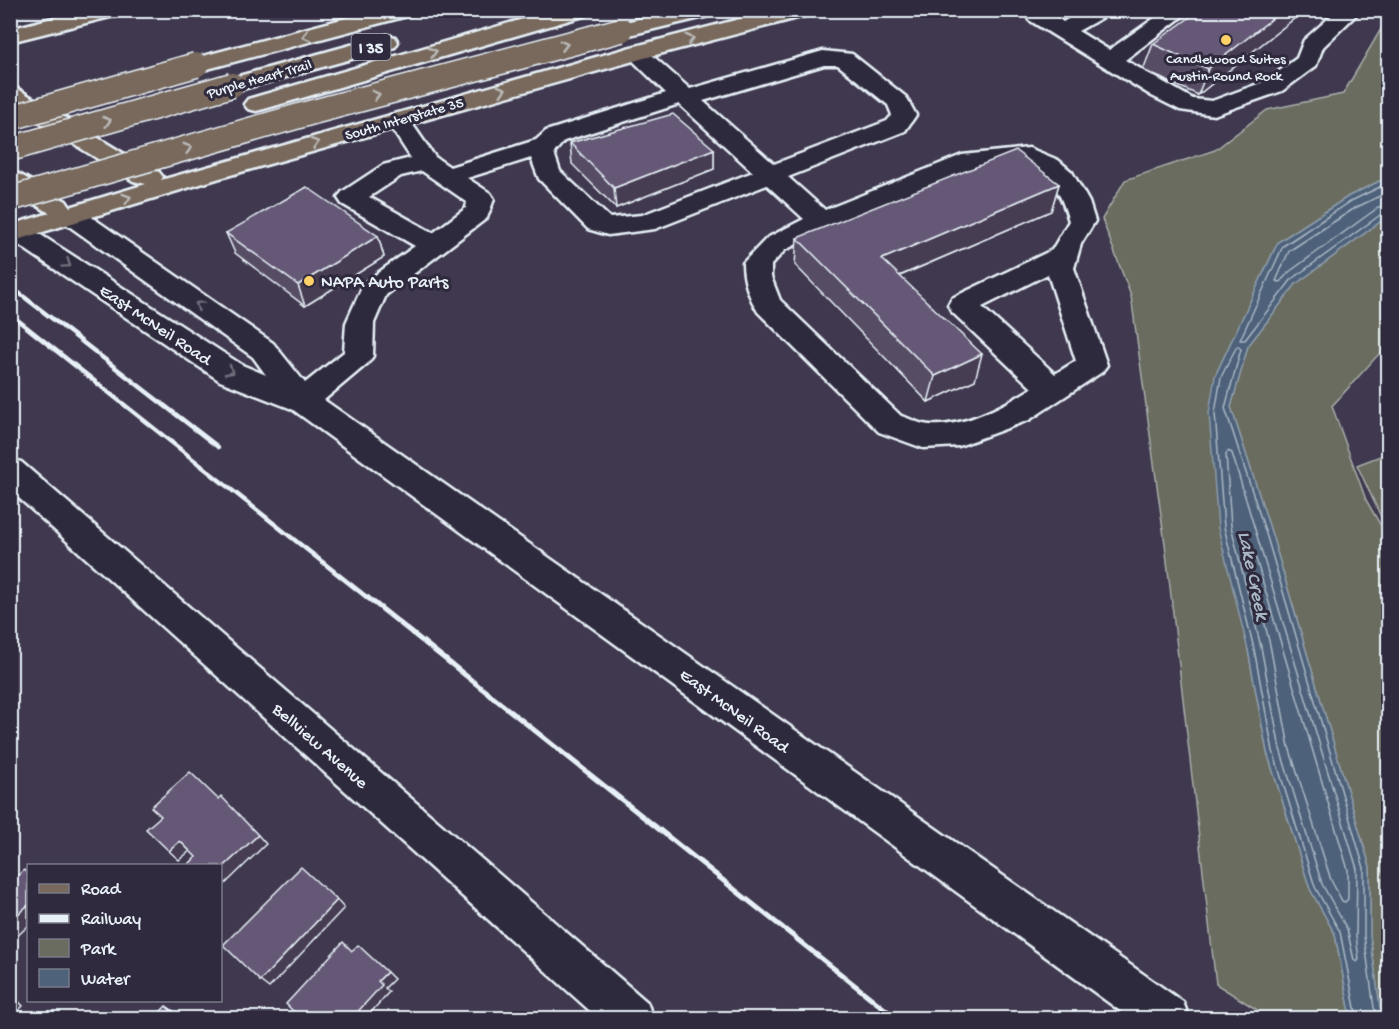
<svg xmlns="http://www.w3.org/2000/svg" width="1399" height="1029" viewBox="0 0 1399 1029" font-family="'Gochi Hand',sans-serif">
<style>
.green{fill:#696c5e;stroke:#a8aeab;stroke-width:1.5}
.water{fill:#4e627a;stroke:#8c9bac;stroke-width:1.5}
.lines{fill:none;stroke-linecap:round;stroke-linejoin:round}
.shore{stroke:#aab8c6;stroke-width:1.5}
.minor-casing{stroke:#e8f1f8;stroke-width:5}
.major-casing{stroke:#e8f1f8;stroke-width:5}
.highway-casing{stroke:#e8f1f8;stroke-width:5}
.minor{fill:#2f2a3d;fill-rule:evenodd}
.major{fill:#78695c;fill-rule:evenodd}
.highway{fill:#78695c;fill-rule:evenodd}
.rail-far1{stroke:#e8f1f8;stroke-width:4.5}
.rail{stroke:#e8f1f8;stroke-width:5}
.highway-bridge-casing{stroke:#e8f1f8;stroke-width:27;stroke-linecap:butt}
.highway-bridge{stroke:#78695c;stroke-width:24}
.wall{fill:#574d65;stroke:#e8f1f8;stroke-width:1.5}
.shaded-wall{fill:#473e53;stroke:#e8f1f8;stroke-width:1.5}
.building{fill:#655976;stroke:#e8f1f8;stroke-width:1.5}
.oneway{stroke:#bbbbba}
.oneway2{stroke:#70707e}
.poi-dot{fill:#ffd166;stroke:#2f2a3d;stroke-width:2}
.labels{text-anchor:middle;stroke-width:6;stroke-linejoin:round;paint-order:stroke}
.far-poi-label{font-size:15px;fill:#e8f1f8;stroke:#2f2a3d}
.far-street-label{font-size:15px;fill:#e8f1f8;stroke:#2f2a3d}
.shield{fill:#2f2a3d;stroke:#b0b5c0;stroke-width:1.5}
.shield-label{font-size:16px;font-weight:bold;fill:#e8f1f8}
.poi-label{font-size:18px;fill:#e8f1f8;stroke:#2f2a3d;text-anchor:start}
.street-label{font-size:18px;fill:#e8f1f8;stroke:#2f2a3d}
.water-label{font-size:20px;font-style:italic;fill:#aab8c6;stroke:#2f2a3d}
</style>
<rect width="100%" height="100%" fill="#3f384e"/>
<filter id="ink" filterUnits="userSpaceOnUse"><feTurbulence type="fractalNoise" baseFrequency=".0167" numOctaves="2"/><feDisplacementMap in="SourceGraphic" scale="12" xChannelSelector="R" yChannelSelector="G"/><feConvolveMatrix kernelMatrix="1 2 1 2 8 2 1 2 1" color-interpolation-filters="sRGB"/></filter>
<g filter="url(#ink)">
<g class="green">
<path d="M1388,17V177L1349,196L1278,242L1215,376L1248,650L1267,752L1310,889L1335,934L1351,1018H1270L1216,984L1165,544L1131,296L1102,219L1125,180L1215,150L1267,110L1343,94Z"/>
<path d="M1388,216V350L1378,355L1332,406L1366,500L1388,538V1018H1385L1380,1007L1370,936V867L1272,535L1231,407L1248,346L1296,284Z"/>
<path d="M1388,453V532L1357,465Z"/>
</g>
<path class="water" d="M1388,177V216L1296,284L1248,346L1231,407L1272,535L1370,867V936L1380,1007L1385,1018H1351L1335,934L1310,889L1267,752L1248,650L1218,528L1209,413L1215,376L1278,242L1349,196Z"/>
<g class="lines">
<g class="shore">
<path d="M1388,183L1351,201L1283,246L1240,340H1245L1292,279L1383,213L1388,212"/>
<path d="M1388,192L1355,208L1289,251L1276,281L1280,282L1289,272L1379,207L1388,204"/>
<path d="M1228,451L1232,453L1357,869L1356,936L1359,959L1357,962L1354,960L1347,929L1322,884L1280,749L1261,647L1231,526L1226,454Z"/>
<path d="M1247,540L1251,542L1348,870V899L1345,902L1342,901L1331,880L1289,747L1270,645L1245,543Z"/>
<path d="M1357,1018L1340,932L1315,887L1273,751L1254,649L1224,527L1215,413L1221,377L1237,346L1241,349L1225,408L1267,537L1364,868V936L1374,1008L1379,1018"/>
</g>
<g class="minor-casing">
<g id="minor">
<path d="M1025,10H1047L1063,22L1083,10H1109L1107,15L1078,31L1109,50L1166,10H1191L1125,60L1193,99L1212,101L1266,81L1297,58L1304,40L1338,10H1361L1323,47L1316,66L1282,91L1214,115L1180,110L1152,96L1029,20Z"/>
<path d="M636,46L644,48L690,89L823,51L852,54L906,97L916,115L905,131L788,177L825,210L962,155L1029,148L1058,160L1072,172L1089,202L1095,221L1081,244L1074,268L1107,365L1102,372L1029,420L959,446L923,448L879,432L758,312C749,297 743,280 743,263L767,238L804,219L767,185L655,229L608,235L588,229L539,179L531,158L467,178L490,193L494,199L487,218L386,295L374,323L373,356L368,363L324,400L1183,1002L1189,1018H1130L292,409L220,381L10,239V225L18,223L27,226L242,365L266,375L253,357L62,221L58,215L62,209L71,207L80,209L273,343L305,383L344,352L346,323L364,283L415,246L342,204L338,198L342,192L383,165L411,158L386,120L390,115L398,113L406,115L435,157L450,167L536,140L546,131L666,93L625,53L628,48ZM824,65H838L888,105L892,115L887,121L774,164L703,101ZM679,104L753,172L642,215L610,218L560,171L554,153L564,141ZM1025,163C1053,177 1060,191 1069,221L1052,250L952,298L948,305L952,312L1032,388C1004,406 957,431 923,424C916,422 908,418 901,416L780,300L771,277V265L785,250L831,227L975,167ZM422,171L467,202L466,208L433,233L369,197L401,176ZM1048,274L1076,361L1055,374L982,307Z"/>
<path d="M10,459L21,462L647,1002L653,1018H598L10,490Z"/>
</g>
</g>
<g class="major-casing">
<g id="major">
<path d="M83,10H120L118,15L10,42V29Z"/>
<path d="M774,10H811L809,15L644,58L220,178L10,242V225L50,213L10,190V171L19,174L66,201L70,207L146,184L133,181L10,104V87L18,89L149,169L159,172L163,177L161,180L628,48Z"/>
</g>
</g>
<g class="highway-casing">
<g id="highway">
<path d="M376,10H413L411,15L196,72L188,70L185,65L188,60Z"/>
<path d="M554,10H589L587,15L264,109L256,111L248,109L244,104L248,99Z"/>
<path d="M676,10H715L713,15L621,37L613,35L610,30L613,25Z"/>
<path d="M387,35L395,37L398,42L395,47L232,92L224,90L220,85L224,80Z"/>
</g>
</g>
<use href="#minor" class="minor"/>
<use href="#major" class="major"/>
<use href="#highway" class="highway"/>
<g class="rail-far1">
<path d="M10,286L218,447"/>
<path d="M10,314L369,599"/>
</g>
<path class="rail" d="M367,597L896,1018"/>
<g class="highway-bridge-casing">
<g id="highway-bridge">
<path d="M10,118L196,65"/>
<path d="M10,149L232,85"/>
<path d="M10,199L313,112L621,30"/>
</g>
</g>
<use href="#highway-bridge" class="highway-bridge"/>
</g>
<g class="wall">
<path d="M1305,10L1198,95L1143,70L1153,44Z"/>
<path d="M570,143L714,149V169L616,208L572,164Z"/>
<path d="M1059,184L1051,211L900,276L975,380L928,402L795,265L797,238Z"/>
<path d="M226,233L378,236L384,257L305,306L235,253Z"/>
</g>
<g class="shaded-wall">
<path d="M1283,10H1305L1198,95L1208,69Z"/>
<path d="M714,149V169L616,208L614,188Z"/>
<path d="M1059,184L1051,211L878,285L882,259Z"/>
<path d="M378,236L384,257L305,306L298,285Z"/>
<path d="M982,354L975,380L928,402L935,376Z"/>
<path d="M258,835L266,844L220,889V870Z"/>
<path d="M180,841L190,851L179,860L169,851Z"/>
<path d="M337,900L344,908L269,988L260,981Z"/>
<path d="M28,905V926L10,943V921Z"/>
<path d="M387,972L394,979L385,988L389,992L366,1018H352L378,981Z"/>
<path d="M10,992L23,1006L10,1018Z"/>
<path d="M166,1006L177,1013L183,1018H178Z"/>
</g>
<g class="building">
<path d="M1200,10H1283L1208,69L1153,44Z"/>
<path d="M673,114L714,149L614,188L570,143Z"/>
<path d="M1016,151L1059,184L882,259L982,354L935,376L797,238Z"/>
<path d="M307,187L378,236L298,285L226,233Z"/>
<path d="M190,772L218,799L221,796L258,835L220,870V866H187L196,857L180,841L169,851L146,829L161,816L151,807Z"/>
<path d="M301,867L337,900L260,981L223,945Z"/>
<path d="M24,870L28,874V905L10,921V882Z"/>
<path d="M343,942L352,951L358,945L387,972L378,981L382,985L352,1018H300L286,1004Z"/>
<path d="M166,1006L178,1018H154Z"/>
</g>
<defs><path id="oneway-chevron" d="M-2-3.5L2.5 0L-2 3.5" fill="none" stroke-width="1.6" stroke-linecap="round" stroke-linejoin="round" transform="scale(1.5)"/></defs>
<g class="oneway">
<use href="#oneway-chevron" transform="translate(306 36) rotate(165)"/>
<use href="#oneway-chevron" transform="translate(690 39) rotate(-14)"/>
<use href="#oneway-chevron" transform="translate(564 45) rotate(-15)"/>
<use href="#oneway-chevron" transform="translate(433 52) rotate(-16)"/>
<use href="#oneway-chevron" transform="translate(502 90) rotate(-16)"/>
<use href="#oneway-chevron" transform="translate(376 95) rotate(-15)"/>
<use href="#oneway-chevron" transform="translate(107 121) rotate(-16)"/>
<use href="#oneway-chevron" transform="translate(315 143) rotate(-16)"/>
<use href="#oneway-chevron" transform="translate(188 148) rotate(-16)"/>
<use href="#oneway-chevron" transform="translate(127 198) rotate(-17)"/>
</g>
<g class="oneway2">
<use href="#oneway-chevron" transform="translate(67 264) rotate(34)"/>
<use href="#oneway-chevron" transform="translate(199 305) rotate(-145)"/>
<use href="#oneway-chevron" transform="translate(230 371) rotate(28)"/>
</g>
</g>
<g class="poi-dot">
<circle cx="1226" cy="40" r="6"/>
<circle cx="309" cy="281" r="6"/>
</g>
<g class="labels">
<g class="far-poi-label">
<text x="1226" y="63">Candlewood Suites<tspan x="1226" dy="17">Austin-Round Rock</tspan></text>
</g>
<g class="far-street-label">
<text transform="translate(259 78) rotate(-16)" y="5">Purple Heart Trail</text>
<text transform="translate(404 118) rotate(-16)" y="5">South Interstate 35</text>
</g>
<rect class="shield" x="351.5" y="34" width="39" height="26" rx="4.5"/>
<g class="shield-label">
<text x="371" y="53">I 35</text>
</g>
<g class="poi-label">
<text x="321" y="287">NAPA Auto Parts</text>
</g>
<g class="street-label">
<text transform="translate(156 324) rotate(34)" y="6">East McNeil Road</text>
<text transform="translate(735 710) rotate(36)" y="6">East McNeil Road</text>
<text transform="translate(321 745) rotate(41)" y="6">Bellview Avenue</text>
</g>
<g class="water-label">
<text transform="translate(1255 575) rotate(78)" y="7">Lake Creek</text>
</g>
</g>
<rect width="1399" height="1029" fill="none" stroke="#2f2a3d" stroke-width="36"/>
<rect x="18" y="18" width="1363" height="993" fill="none" stroke="#e8f1f8" stroke-width="2" filter="url(#ink)"/>
<rect x="27" y="864" width="195" height="138" fill="#2f2a3d" stroke="#797a88" stroke-width="1.5"/>
<rect x="39" y="884" width="30" height="9" fill="#78695c" stroke="#797a88" stroke-width="1.5"/>
<text x="81" y="894" font-size="18" fill="#e8f1f8">Road</text>
<rect x="39" y="914" width="30" height="9" fill="#e8f1f8" stroke="#797a88" stroke-width="1.5"/>
<text x="81" y="924" font-size="18" fill="#e8f1f8">Railway</text>
<rect x="39" y="939" width="30" height="18" fill="#696c5e" stroke="#797a88" stroke-width="1.5"/>
<text x="81" y="954" font-size="18" fill="#e8f1f8">Park</text>
<rect x="39" y="969" width="30" height="18" fill="#4e627a" stroke="#797a88" stroke-width="1.5"/>
<text x="81" y="984" font-size="18" fill="#e8f1f8">Water</text>
</svg>
